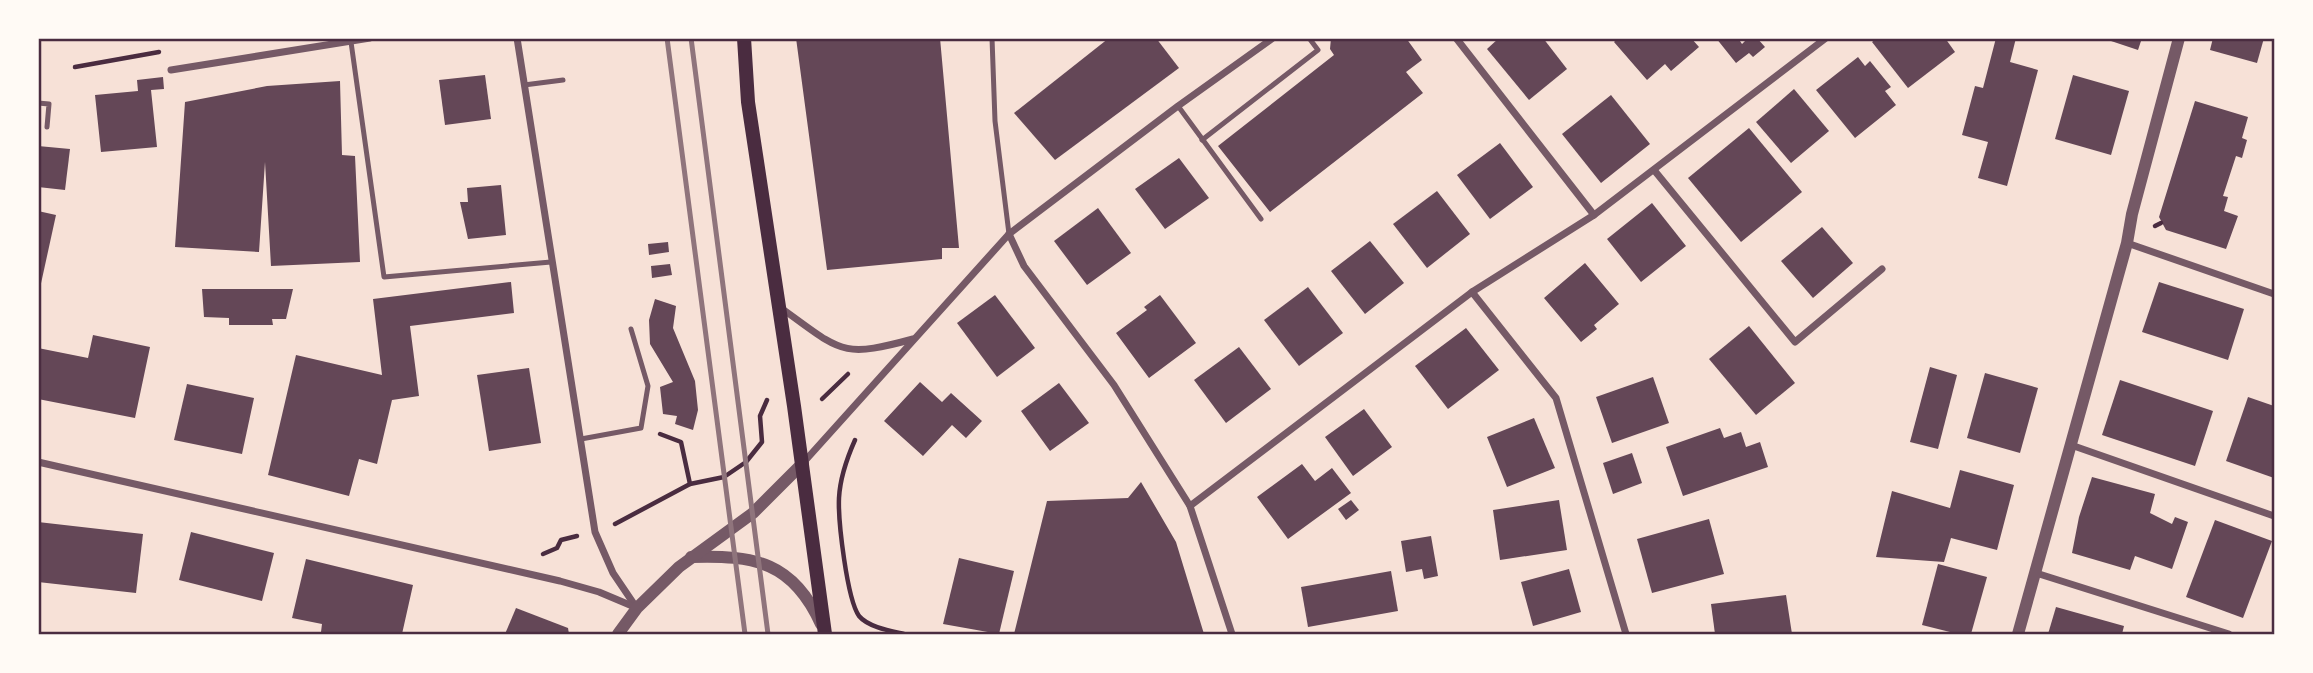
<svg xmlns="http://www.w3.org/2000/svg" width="2313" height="673" viewBox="0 0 2313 673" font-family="'IBM Plex Sans',sans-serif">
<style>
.building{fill:#644757}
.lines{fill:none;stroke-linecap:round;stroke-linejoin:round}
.path{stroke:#4a2c40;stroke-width:4.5}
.service{stroke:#755966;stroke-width:5}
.minor{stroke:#755966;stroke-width:7}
.tertiary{stroke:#755966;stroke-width:12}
.secondary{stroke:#4a2c40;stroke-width:14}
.rail{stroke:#8f747c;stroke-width:5}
.neatline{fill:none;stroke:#4a2c40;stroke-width:2.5}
</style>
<rect width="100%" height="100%" fill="#f7e1d7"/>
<g class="building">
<path d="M796,38H940L959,248H942V259L827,270Z"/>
<path d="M1109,38H1156L1179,68L1055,160L1014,113Z"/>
<path d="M1331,38H1406L1422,60L1406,72L1423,93L1270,212L1218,146L1334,55L1330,49Z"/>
<path d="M1499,38H1543L1567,69L1529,100L1487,49Z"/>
<path d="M1618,38H1691L1699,47L1671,71L1665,64L1647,80L1614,42Z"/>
<path d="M1716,38H1738L1742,44L1748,38H1757L1765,47L1753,57L1749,53L1736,63Z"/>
<path d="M1877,38H1945L1955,52L1908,88L1872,42Z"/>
<path d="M1996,38H2016L2010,62L2038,70L2007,186L1978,178L1988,142L1962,135L1975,86L1983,88Z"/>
<path d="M2102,38H2142L2138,50Z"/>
<path d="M2213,38H2264L2257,63L2210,50Z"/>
<path d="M1858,57L1865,66L1870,61L1891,87L1885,91L1896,105L1855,138L1816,90Z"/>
<path d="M485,75L491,119L445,125L439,80Z"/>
<path d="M2073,75L2129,91L2111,155L2055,139Z"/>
<path d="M163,77L164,89L151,90L157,147L101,152L95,95L138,91L137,80Z"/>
<path d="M340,81L342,155L355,156L360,262L271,266L265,162L259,252L175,247L185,102L267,86Z"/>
<path d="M1794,89L1829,131L1791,163L1756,122Z"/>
<path d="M1611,95L1650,144L1601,183L1562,134Z"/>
<path d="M2195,101L2248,117L2242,138L2247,140L2242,158L2236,156L2223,196L2228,197L2224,211L2238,216L2226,249L2166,230L2159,217Z"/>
<path d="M1749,128L1802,192L1741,242L1688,178Z"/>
<path d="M1500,143L1533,187L1490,219L1457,175Z"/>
<path d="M38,146L70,149L65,190L38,187Z"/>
<path d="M1179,158L1209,198L1165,229L1135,189Z"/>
<path d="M501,185L506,235L468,239L460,202H468L467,188Z"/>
<path d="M1437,191L1470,234L1427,268L1393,224Z"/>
<path d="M1652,203L1686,246L1641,282L1607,239Z"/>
<path d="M1098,208L1131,253L1087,285L1054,241Z"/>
<path d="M38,211L56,215L40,288H38Z"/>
<path d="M1822,227L1853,263L1813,298L1781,261Z"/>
<path d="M1370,241L1404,283L1365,314L1331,271Z"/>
<path d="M668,242L669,252L649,255L648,244Z"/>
<path d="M1585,263L1619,304L1594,325L1597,329L1581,342L1544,298Z"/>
<path d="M670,264L672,275L652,278L651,266Z"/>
<path d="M511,282L514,313L410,326L419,396L392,400L377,464L359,459L349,496L268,475L296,355L382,375L373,299Z"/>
<path d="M2159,282L2244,309L2228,360L2142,332Z"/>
<path d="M1308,287L1343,333L1299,366L1264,320Z"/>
<path d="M202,289H293L286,319H272L273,325H229V318L204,317Z"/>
<path d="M995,295L1035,348L997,377L957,323Z"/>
<path d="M1160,295L1196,343L1149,378L1116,333L1147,310L1144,307Z"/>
<path d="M655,299L676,306L673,328L695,381L698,410L693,430L675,424L677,416L663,414L660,387L673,382L650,344L649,320Z"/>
<path d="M1749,326L1795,383L1756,415L1709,359Z"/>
<path d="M1466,328L1499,370L1448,409L1415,366Z"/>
<path d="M93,335L150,347L135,418L38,399V348L88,358Z"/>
<path d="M1239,347L1271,389L1226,423L1194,380Z"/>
<path d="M1930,367L1957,375L1938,449L1910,442Z"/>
<path d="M529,368L541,443L489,451L477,375Z"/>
<path d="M1985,373L2038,388L2020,453L1967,438Z"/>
<path d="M1653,377L1669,423L1612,443L1596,397Z"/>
<path d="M2120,380L2213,411L2195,466L2102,435Z"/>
<path d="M920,382L942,402L951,393L982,421L966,438L952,425L923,456L884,421Z"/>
<path d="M1059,383L1089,423L1050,451L1021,411Z"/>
<path d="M187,384L254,398L242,454L174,440Z"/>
<path d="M2248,397L2274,406V478L2226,461Z"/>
<path d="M1364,409L1392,447L1353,476L1325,437Z"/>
<path d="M1534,418L1555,468L1507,487L1487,437Z"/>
<path d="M1720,428L1724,438L1741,432L1746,447L1760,442L1768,467L1683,496L1666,447Z"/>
<path d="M1632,453L1642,483L1613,494L1603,463Z"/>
<path d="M1302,464L1315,481L1332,468L1351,493L1288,539L1257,497Z"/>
<path d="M1960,470L2014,485L1997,550L1951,538L1944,562L1876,557L1892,491L1950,508Z"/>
<path d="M2092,477L2155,494L2150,513L2172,524L2175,517L2188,522L2172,569L2135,556L2130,570L2072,553L2079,517Z"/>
<path d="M1141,482L1176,542L1204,634H1014L1047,501L1128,498Z"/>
<path d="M1351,500L1359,510L1346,520L1338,509Z"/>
<path d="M1559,500L1567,550L1500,560L1493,510Z"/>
<path d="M1709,519L1724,574L1652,593L1637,539Z"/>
<path d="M2215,520L2272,541L2243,618L2186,597Z"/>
<path d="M38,522L143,534L136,593L38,582Z"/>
<path d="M191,532L274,553L262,601L179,580Z"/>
<path d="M1431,536L1438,576L1424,579L1422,569L1406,572L1401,541Z"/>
<path d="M959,558L1014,571L999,634L943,624Z"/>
<path d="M306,559L413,585L402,634H329L321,632L322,624L292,618Z"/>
<path d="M1938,564L1987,577L1971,634H1958L1922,625Z"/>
<path d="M1569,569L1581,612L1533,626L1521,582Z"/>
<path d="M1391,571L1398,611L1308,627L1301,587Z"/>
<path d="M1786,595L1792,634H1715L1711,604Z"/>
<path d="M2056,607L2124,626L2122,634H2048Z"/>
<path d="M516,608L568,628L569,634H505Z"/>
</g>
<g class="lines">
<g class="path">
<path d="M75,67L159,52"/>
<path d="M2155,226L2161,223"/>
<path d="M822,399L848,374"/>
<path d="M660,434L681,442L690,484"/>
<path d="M855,440C847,458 840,478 839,498C838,521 847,599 859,616C868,627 891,631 904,634"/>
<path d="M615,524L690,484L724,477L746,462L762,442L760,416L767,400"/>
<path d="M543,554L557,548L561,540L577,536"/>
</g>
<g class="service">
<path d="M992,38L995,121L1009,234"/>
<path d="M351,42L384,277L551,262"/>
<path d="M524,85L563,80"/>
<path d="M38,103L49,104L47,127"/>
<path d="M1178,106L1261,219"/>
<path d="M1202,140L1318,50L1309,38"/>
<path d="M581,439L641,428L648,386L631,329"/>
</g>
<g class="minor">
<path d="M517,38L595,532L613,573L636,607"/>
<path d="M1456,38L1594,215"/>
<path d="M171,70L370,38"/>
<path d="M1654,170L1795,342L1882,269"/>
<path d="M1009,234L1024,266L1114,385L1190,506L1232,634"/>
<path d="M2127,243L2274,294"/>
<path d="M1472,292L1556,398L1626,634"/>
<path d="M781,308C841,351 840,359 913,339"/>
<path d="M2071,445L2274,516"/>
<path d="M38,462L560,581L599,592L637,608"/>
<path d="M803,463L1009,234L1178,106L1273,38"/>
<path d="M1190,506L1472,292L1594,215L1826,38"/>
<path d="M2036,573L2229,634"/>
</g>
<g class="tertiary">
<path d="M691,557C755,555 793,562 821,624"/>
<path d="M618,634L637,608L679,567L753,513L803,463"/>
<path d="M2018,634L2127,243L2132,214L2179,38"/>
</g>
<path class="secondary" d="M744,38L748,102L794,406L825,634"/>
<g class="rail">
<path d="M667,38L745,634"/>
<path d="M691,38L768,634"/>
</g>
</g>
<rect width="2313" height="673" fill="none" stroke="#fffaf5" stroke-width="80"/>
<rect x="40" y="40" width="2233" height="593" class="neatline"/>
</svg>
